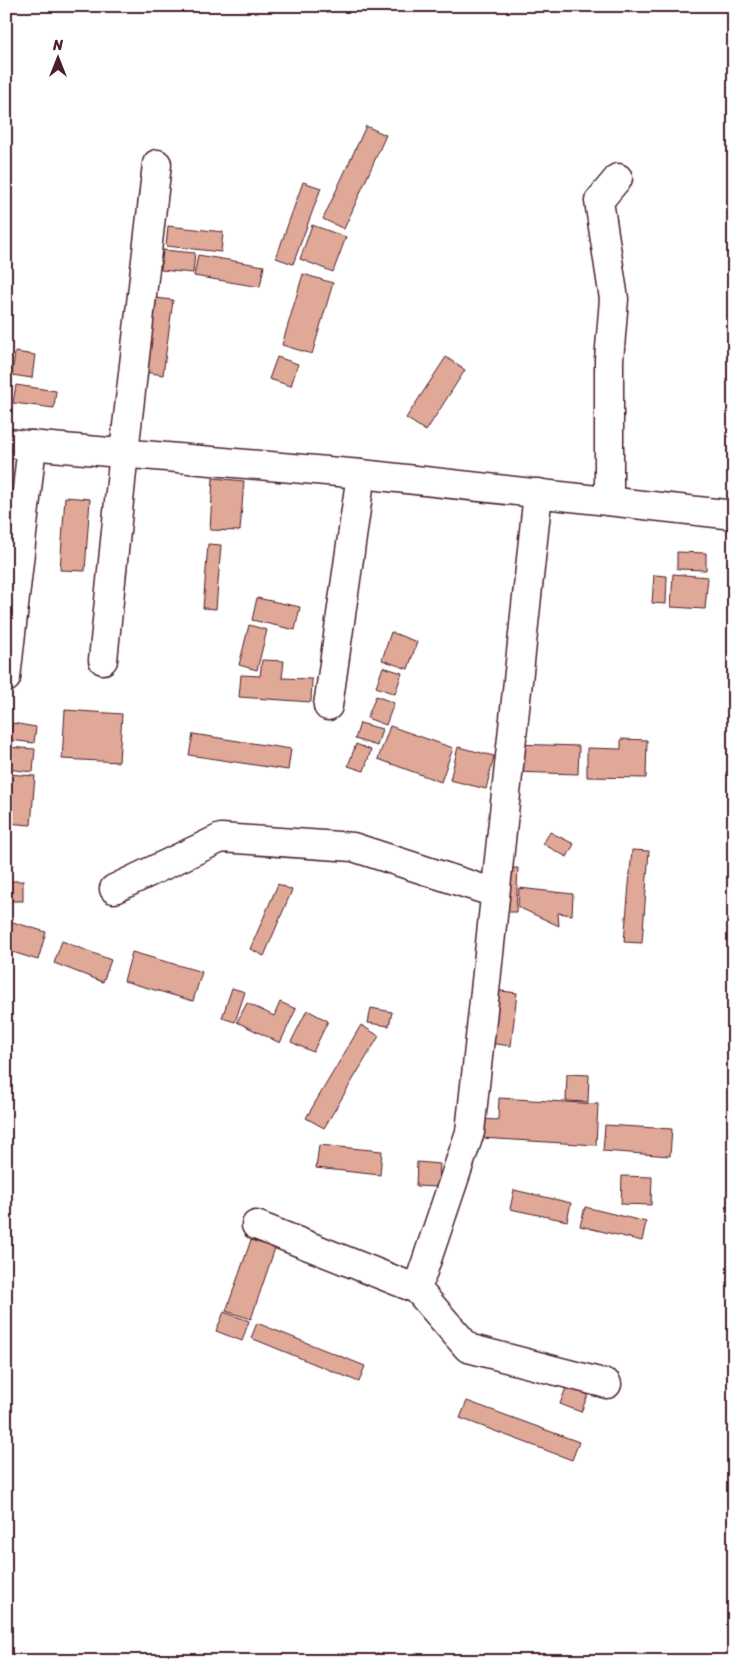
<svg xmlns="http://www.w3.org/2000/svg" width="740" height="1667" viewBox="0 0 740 1667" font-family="Sriracha,sans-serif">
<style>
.building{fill:#dfa897;stroke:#4a1f2b}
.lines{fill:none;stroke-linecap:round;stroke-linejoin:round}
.street-casing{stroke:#4a1f2b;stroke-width:31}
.secondary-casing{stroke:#4a1f2b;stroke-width:31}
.street{stroke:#fff;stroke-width:28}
.secondary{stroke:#fff;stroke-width:28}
</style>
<rect width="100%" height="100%" fill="#fff"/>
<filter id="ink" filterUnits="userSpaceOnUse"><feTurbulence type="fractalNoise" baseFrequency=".02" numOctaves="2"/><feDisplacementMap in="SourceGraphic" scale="10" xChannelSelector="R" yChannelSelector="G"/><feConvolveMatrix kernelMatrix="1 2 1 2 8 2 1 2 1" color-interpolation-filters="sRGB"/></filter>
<g filter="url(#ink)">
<g class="building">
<path d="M366,126L386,135L344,229L323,219Z"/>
<path d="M303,182L321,188L293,264L276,258Z"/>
<path d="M312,225L346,237L333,272L300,259Z"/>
<path d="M168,226L223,232L221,252L166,246Z"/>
<path d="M163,250L195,253L193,273L161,270Z"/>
<path d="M198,255L264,266L260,287L194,276Z"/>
<path d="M303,274L333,283L312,354L282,345Z"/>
<path d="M155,298L173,300L163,375L145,372Z"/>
<path d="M15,352L35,355L32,378L12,375Z"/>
<path d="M277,357L298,364L291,386L269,379Z"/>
<path d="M446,357L465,370L426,431L406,418Z"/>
<path d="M16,385L56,391L54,408L13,403Z"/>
<path d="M213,478L244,481L240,531L210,530Z"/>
<path d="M65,497L90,499L85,571L60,570Z"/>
<path d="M208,544L221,545L216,609L203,608Z"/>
<path d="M677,552L706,553V570L677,569Z"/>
<path d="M673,574L708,577L705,609L671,607Z"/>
<path d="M654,575L667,576L666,604L652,603Z"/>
<path d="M257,598L300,607L295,630L252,620Z"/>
<path d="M249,625L267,630L257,670L239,665Z"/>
<path d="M391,632L417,642L408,669L382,660Z"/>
<path d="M262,660L284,661L282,678L312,679L311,702L239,697L241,675L260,676Z"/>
<path d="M383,667L402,673L395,694L376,687Z"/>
<path d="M376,696L394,703L386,725L367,718Z"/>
<path d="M65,710L122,714L119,762L62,759Z"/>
<path d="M12,723L36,727L34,743L10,740Z"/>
<path d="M360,723L382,729L377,746L355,739Z"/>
<path d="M390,726L453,748L441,782L378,759Z"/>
<path d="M193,734L291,749L288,770L189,755Z"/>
<path d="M621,739L647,740L646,778L587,777V748L621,749Z"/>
<path d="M356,744L371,750L364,771L348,766Z"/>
<path d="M513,744L579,746L578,774L513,772Z"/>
<path d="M8,747L35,749L33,772L6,769Z"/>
<path d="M458,747L494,756L486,789L450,780Z"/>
<path d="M7,774L35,776L31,825L6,823Z"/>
<path d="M550,832L574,844L567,857L543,844Z"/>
<path d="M632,850L649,851L642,943L624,942Z"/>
<path d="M507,868H518L516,912H505Z"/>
<rect x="6" y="881" width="17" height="20"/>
<path d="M278,884L292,890L264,956L250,949Z"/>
<path d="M519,888L573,894L572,915L558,913L559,926L518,907Z"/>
<path d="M6,920L46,932L38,960L6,950Z"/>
<path d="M62,941L111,960L103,982L54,963Z"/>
<path d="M132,952L202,972L193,1001L124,981Z"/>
<path d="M232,988L245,992L235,1022L222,1018Z"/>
<path d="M494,990L517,993L511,1046L488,1043Z"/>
<path d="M280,1002L296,1009L280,1043L237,1022L247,1003L274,1016Z"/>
<path d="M371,1008L392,1012L389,1026L368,1023Z"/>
<path d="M307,1010L328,1021L313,1052L291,1042Z"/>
<path d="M361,1025L379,1036L324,1128L306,1118Z"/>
<path d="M567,1074L589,1075L588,1102L566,1101Z"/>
<path d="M499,1098L598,1104L596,1145L481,1138L482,1119L498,1120Z"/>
<path d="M605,1125L672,1129L670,1156L603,1151Z"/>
<path d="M319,1145L382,1151L380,1175L316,1168Z"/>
<path d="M417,1162L440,1164L438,1187L416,1186Z"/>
<path d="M622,1176L652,1177L651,1205L621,1204Z"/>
<path d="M514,1190L571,1203L567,1221L510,1209Z"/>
<path d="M585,1207L646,1222L642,1241L580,1226Z"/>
<path d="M251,1240L275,1248L251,1319L226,1311Z"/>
<path d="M224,1312L249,1321L242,1341L216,1331Z"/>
<path d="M257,1323L365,1366L359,1382L251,1338Z"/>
<path d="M568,1382L590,1390L581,1412L560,1404Z"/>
<path d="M467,1401L579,1442L572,1460L460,1418Z"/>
</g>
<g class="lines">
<g class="street-casing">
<g id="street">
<path d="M538,493L470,1132L417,1289L468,1348L607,1384"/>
<path d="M609,501V360L614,299L599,201L618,178"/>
<path d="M103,660L124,452L157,164"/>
<path d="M6,678L32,445"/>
<path d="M328,706L361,474"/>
<path d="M114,889L221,838L353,847L495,893"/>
<path d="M256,1225L417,1289"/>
</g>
</g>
<g class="secondary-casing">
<path id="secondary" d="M6,443L361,474L734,515"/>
</g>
<use href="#street" class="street"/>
<use href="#secondary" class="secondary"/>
</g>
</g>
<rect width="740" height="1667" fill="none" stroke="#fff" stroke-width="25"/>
<rect x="12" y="12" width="715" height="1642" fill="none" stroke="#4a1f2b" stroke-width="2" filter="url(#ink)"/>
<g transform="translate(58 58)" stroke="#ffffff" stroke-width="4" paint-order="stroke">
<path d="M0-4L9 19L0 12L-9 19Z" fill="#4a1f2b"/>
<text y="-8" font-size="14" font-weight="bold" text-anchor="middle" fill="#4a1f2b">N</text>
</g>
</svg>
